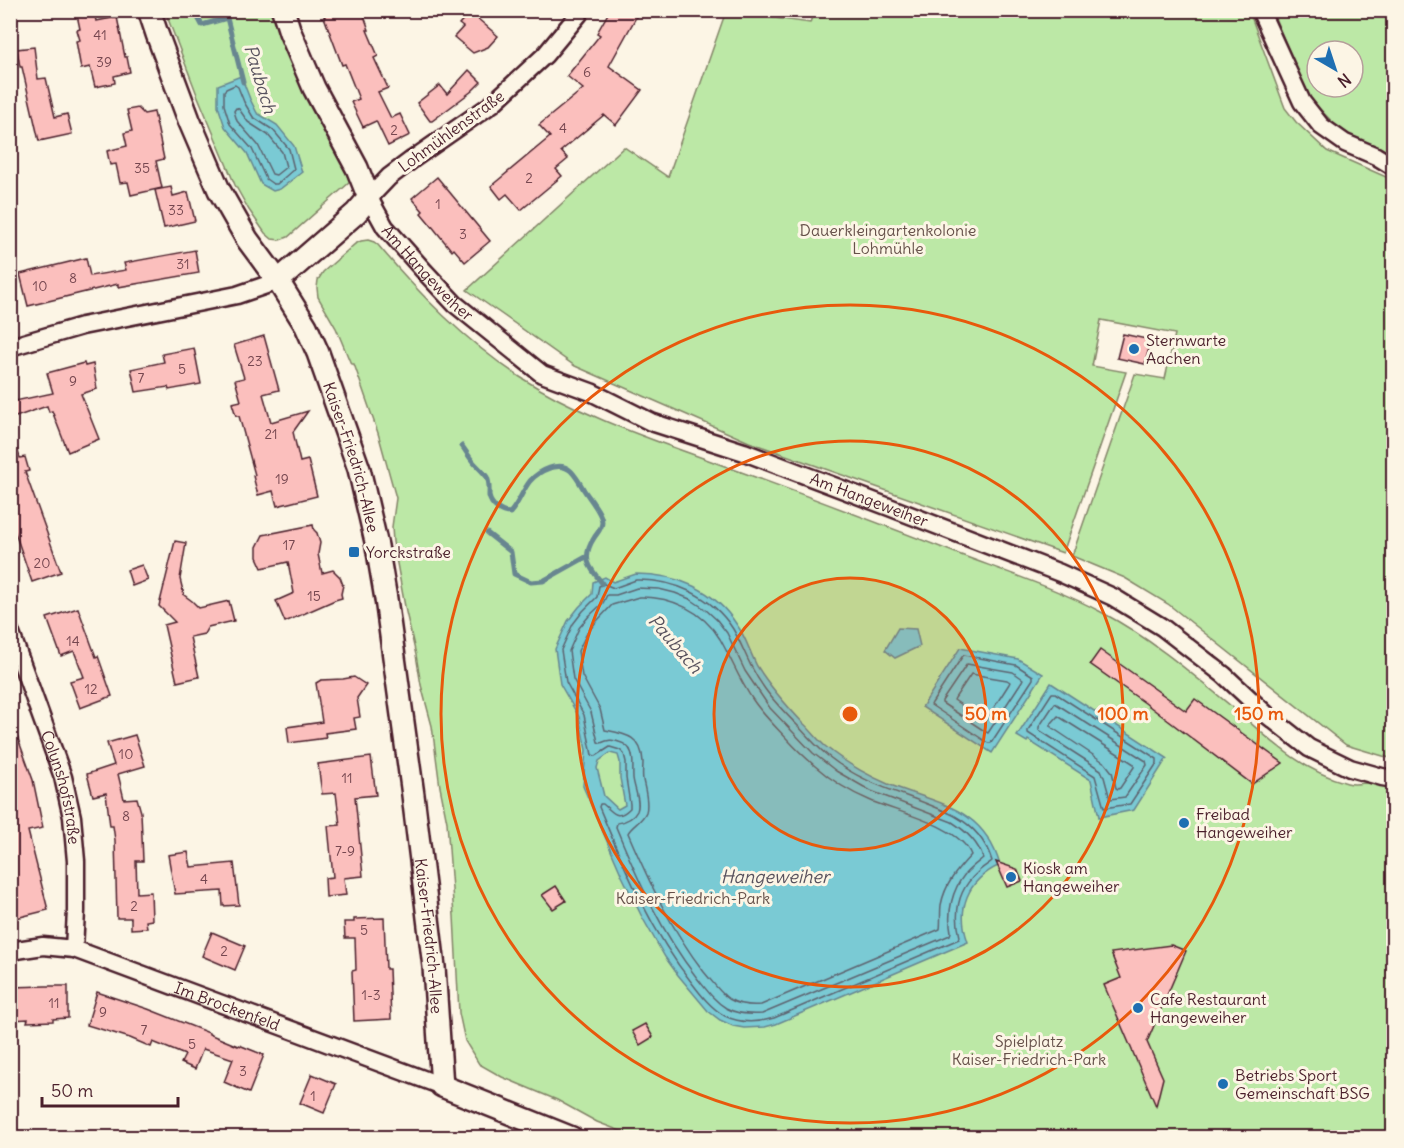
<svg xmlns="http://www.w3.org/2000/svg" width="1404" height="1148" viewBox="0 0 1404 1148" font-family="Delius,sans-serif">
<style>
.green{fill:#bce8a6;stroke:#838468;stroke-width:1.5;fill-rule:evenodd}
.water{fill:#7acad4;stroke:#678690;stroke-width:1.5;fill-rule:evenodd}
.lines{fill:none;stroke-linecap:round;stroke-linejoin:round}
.shore{stroke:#5d636f;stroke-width:1.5}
.stream{stroke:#678690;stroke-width:5}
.building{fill:#fbbfbd;stroke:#4a1f2b;stroke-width:1.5}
.minor-casing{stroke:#4a1f2b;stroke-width:21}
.tertiary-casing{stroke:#4a1f2b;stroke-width:26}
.minor{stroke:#fcf5e5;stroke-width:16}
.tertiary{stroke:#fcf5e5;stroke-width:21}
.ring{fill:none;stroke:#e8590c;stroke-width:3}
.poi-dot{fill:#1f6fb2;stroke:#fcf5e5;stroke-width:2}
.labels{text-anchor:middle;stroke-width:6;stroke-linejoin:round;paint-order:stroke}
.number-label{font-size:14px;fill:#764750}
.street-label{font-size:16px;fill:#4a1f2b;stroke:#fcf5e5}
.park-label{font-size:16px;fill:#66514a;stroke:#fcf5e5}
.poi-label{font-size:16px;fill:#4a1f2b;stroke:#fcf5e5;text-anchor:start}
.water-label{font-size:18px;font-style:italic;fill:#58525e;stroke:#fcf5e5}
.centre{fill:#e8590c;stroke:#fcf5e5;stroke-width:3}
.ring-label{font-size:18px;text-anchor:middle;font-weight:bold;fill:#e8590c;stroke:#fcf5e5;stroke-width:6;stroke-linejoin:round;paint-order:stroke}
</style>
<rect width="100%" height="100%" fill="#fcf5e5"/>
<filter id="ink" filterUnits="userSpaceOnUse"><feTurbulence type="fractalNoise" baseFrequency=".0167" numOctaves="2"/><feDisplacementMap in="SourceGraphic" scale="12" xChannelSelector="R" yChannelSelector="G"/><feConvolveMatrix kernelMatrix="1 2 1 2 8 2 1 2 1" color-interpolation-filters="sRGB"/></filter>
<g filter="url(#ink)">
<g class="green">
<path d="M814,10L1249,11L1285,108L1296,122L1327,151L1393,180V759L1346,745L1168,604L1125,578L1072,556L1135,374L1165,379L1175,334L1101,320L1092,366L1126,372L1063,553L749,442L575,366L467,290L624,147L668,177L726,11L810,23Z"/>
<path d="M165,11H273L349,175L350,182L288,237L280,240L272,239L265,233L249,210L235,185L196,92Z"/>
<path d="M1272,11H1393V161L1347,137L1309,98ZM1317,51H1353V87H1317Z"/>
<path d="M368,240L374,242L378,245C420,295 465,341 520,377C582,417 651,439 719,464C800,493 881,524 961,555C1009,573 1058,589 1103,613C1150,638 1190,672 1231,706C1266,736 1300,771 1347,783C1354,785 1358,784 1364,783C1374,783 1384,785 1393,786V1137H636L597,1122L557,1100L502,1077L479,1064L465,1041L459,1013L454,916L447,822L440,787L432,726L421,685L416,655L406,612L393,542L392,527L396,498L378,433L354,364H351L336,328L318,297L317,288L318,280L323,272L355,244L361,241Z"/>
</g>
<g class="water">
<path d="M241,76L250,99L257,113L277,125L294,146L302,172L280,189L273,191L261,184L247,153L225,127L218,106V85Z"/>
<path d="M636,574C677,574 714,589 737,625C746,637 750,653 757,666C770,687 786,705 803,723C811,730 817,739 825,746C844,762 865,774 888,784C937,804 983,806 1000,865C967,880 956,909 968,942L776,1024L765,1027L744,1028L733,1026L720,1020L708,1011L678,975L665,957L642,917L622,876L583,786L586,750L579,717L560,684L555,649L568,621L579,607L592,594L593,582L605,577L613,582ZM610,753L618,755L620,762V778L625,805L618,809L604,796L597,768L599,761Z"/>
<path d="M898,628L916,629L920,646L895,658L885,650Z"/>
<path d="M960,648L1018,659L1043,674L992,753L922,707Z"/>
<path d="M1051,683L1167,758L1134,810L1099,817L1091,780L1028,740L1027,742L1017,736Z"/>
</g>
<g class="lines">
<g class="shore">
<path d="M235,85L238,87L244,102L253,117L273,130L289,149L294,169L277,184H273L266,179L252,149L230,124L224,105V91L226,89Z"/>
<path d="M236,108L239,109L248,122L268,135L282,152L286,167L276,175L272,174L258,145L237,121L234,111Z"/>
<path d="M636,580C674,579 712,596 733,629C740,641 745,654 751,666C755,674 760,682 765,689C775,703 787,715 799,727C808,737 817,747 828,756C869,789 911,794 955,816C973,826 986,841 992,861C987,865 981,868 977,873C958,890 954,913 960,937L959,939L774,1018C757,1023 741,1024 725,1016C711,1008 701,995 692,983C650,930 625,869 599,807L600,804H603C614,813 617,821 630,808V804L626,778V762L624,754L620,750L610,747L596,756L592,755L584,715L566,682L561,650L573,624L583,611L597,597L599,586L604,584L614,588Z"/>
<path d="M637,588L659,589L675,593L690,599L705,609L717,620L727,633L745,671L770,708L813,753L836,771L871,791L952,822C966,831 978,842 983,858C977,863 970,868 965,874C952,890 947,912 951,932L950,935L762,1014C750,1015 737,1014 726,1008C714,1001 706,989 697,978C661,932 638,880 616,827L617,823C624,822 633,819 637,811C641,802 634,788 633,778C632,764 637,747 619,742C612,739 608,740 601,743L598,742L591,712L573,679L569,651L579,628L589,616L603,603L607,595H616Z"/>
<path d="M639,597C671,596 703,611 720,639C732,660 739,680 753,700C763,715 776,727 789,741C797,750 806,758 815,766C831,780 850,792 869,800C898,813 960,825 971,855C957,870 945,884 941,905C940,913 941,922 940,929L761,1005C749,1006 739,1005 729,999C719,992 712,981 704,972C671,929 649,882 628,833C632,825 642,822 646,812C649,802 645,790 643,780C642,774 643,768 643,762C642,736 625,734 605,730L600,709L582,676L578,651L587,633L596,622L612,605Z"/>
<path d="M964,655L1016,665L1033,676V679L991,743H988L931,705L932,703L962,657Z"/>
<path d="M967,664L1013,672L1023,679L1022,681L988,733L986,732L942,703V701Z"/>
<path d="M971,674L1007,680L1010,682L1009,684L986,720H983L954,700L955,698Z"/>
<path d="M1052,693H1055L1157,759V763L1130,804L1104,808L1095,776L1028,733V730Z"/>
<path d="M1055,703L1146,761L1147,765L1125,797L1110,799L1104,777L1101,770L1039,730V727Z"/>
<path d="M1058,716L1134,764V767L1120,788L1118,789L1116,788L1112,772L1105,763L1051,727V724Z"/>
</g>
<g class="stream">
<path d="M194,10L202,25L227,18L243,82"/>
<path d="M462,446C465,450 468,455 471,459C475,465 482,470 487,477C490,484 489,489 489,496C491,506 501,513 510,513C519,503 522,491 530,481C539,471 559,460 571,471C576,476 580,483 584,490C589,498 602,513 602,522C602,529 597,533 594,538C581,558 589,567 602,583"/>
<path d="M487,533L511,552L514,574L531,582L543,581L586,557"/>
</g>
</g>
<g class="building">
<path d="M323,10H362L369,30H367L378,56L374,58L388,88L378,92L391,118L400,114L410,135L388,146L376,121L363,127L351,102L359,99L345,64L342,65L324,17H325Z"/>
<path d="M610,10H640L609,66L642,90L616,125L604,115L561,151L568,159L556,169L562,176L521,210L507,194L501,199L491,186L550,137L539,125L583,89L567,76L600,35L597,33Z"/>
<path d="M94,11L96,21L117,17L125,57H127L130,72L114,76L115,83L95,87L90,67L81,69L76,41L80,40L77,30L80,29L77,15Z"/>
<path d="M470,12L498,36L488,47L473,53L454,37L463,27L459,24Z"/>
<path d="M34,47L38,79L46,78L55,117L67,114L72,134L39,141L22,67H20L17,49Z"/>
<path d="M469,70L481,82L472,91L432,121H430L417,103L440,85L447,94Z"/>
<path d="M138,108L144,114L154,112L164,159L156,161L162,188L131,195L128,182L120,183L116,164L110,165L107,151L127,146L124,133L132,131L127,110Z"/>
<path d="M437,177L490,241L465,262L454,249L452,251L431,225L421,213L423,211L412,198Z"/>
<path d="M171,187L173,196L188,192L195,221L164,228L155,190Z"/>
<path d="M195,250L199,273L118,287V284L28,306L20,274L86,258L90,276L126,270L124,263Z"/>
<path d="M1123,334L1151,340L1145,364L1117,358Z"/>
<path d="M264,336L279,390L263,394L271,422L308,411L293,432L300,462L308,460L317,496L277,506L273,491L258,495L253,476L255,475L239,416H236L232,403L241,401L235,380L244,378L234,345Z"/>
<path d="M194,348L201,384L169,390L168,387L136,392L131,369L164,362L162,354Z"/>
<path d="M84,363L85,366L93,364L97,389L81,394L99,439L68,452L52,411L49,412L47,406L10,419V402L53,393L47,373Z"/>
<path d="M10,437H13L20,458L25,457L29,471L25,472L61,572L32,582L10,518Z"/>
<path d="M313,525L314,530L317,533L320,543L318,554L322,573L333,570L340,577L343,585L341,594L342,598L335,600L285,622L276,601L294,593L288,562L262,568L257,557V547L263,535Z"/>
<path d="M175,541L186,543L180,579L184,595L192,601L199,608L229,601L234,621L208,627L204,634L190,637L199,677L177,682L164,625L175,622L159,606Z"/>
<path d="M142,565L148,580L132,586L127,570Z"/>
<path d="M78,608L96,657L98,656L112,696L80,708L70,681L84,677L74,651L61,656L47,618Z"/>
<path d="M1100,650L1186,711L1195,699L1283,763L1252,784L1145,703L1090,664Z"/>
<path d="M354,677L366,685L357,698L360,717L354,718L356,729L325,733L326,738L289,743L287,727L322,722L316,683L321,680L343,679Z"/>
<path d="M10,725H13L33,780L43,828L28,831L48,910L16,918L10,896Z"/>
<path d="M135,735L145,766L118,774L124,799L137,798L141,812L143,861H136L137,893L151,892L152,920L146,921L147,928L131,929V918H117L115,840L113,826H110L106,793L93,796L87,774L114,765L107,743Z"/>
<path d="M371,757L376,795L355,797L363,876L344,878L346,895L326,897L325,878L333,877L328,826L340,825L336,793L322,794L318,764Z"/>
<path d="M188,852L191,867L234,863L239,905L223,906L222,891L175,894L168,855Z"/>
<path d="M996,862L1017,869L1022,881L1007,887Z"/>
<path d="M556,886L566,901L553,909L542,895Z"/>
<path d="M384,918L386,969H389L391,1019L354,1021L352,971L356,970L355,938H345L344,922H354V919Z"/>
<path d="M212,932L245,946L235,970L202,956Z"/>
<path d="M1171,945L1186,951L1147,1042L1163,1078L1156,1106L1104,985L1121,978L1111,953Z"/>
<path d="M46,986H68V1018L53,1019V1021L27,1022L28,1019L12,1020L11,987Z"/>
<path d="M97,992L148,1009L209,1033V1034L238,1046L239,1045L264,1055L249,1093L224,1082L233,1059L203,1049L195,1069L181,1063L185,1055L153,1042L151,1047L130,1038L87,1025Z"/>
<path d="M645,1024L653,1037L640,1045L632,1031Z"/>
<path d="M312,1074L336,1084L324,1113L300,1103Z"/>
</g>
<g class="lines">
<g class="minor-casing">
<g id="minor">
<path id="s1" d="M581,10L579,14L545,55L492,104L413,159L389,177L369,198L385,227L425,272L455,304L542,374L591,392L651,422L744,452L889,507L1060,573L1113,597L1162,627L1224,675L1267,715L1309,748L1350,768L1382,777L1394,779"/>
<path d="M1260,10L1302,102L1321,126L1345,143L1376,156L1394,167"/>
<path d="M10,347L82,326L237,295L278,281"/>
<path id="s2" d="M10,631L63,777L72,817L76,861V911L74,949"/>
<path id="s3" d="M10,951L43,946L74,949L442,1086"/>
</g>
</g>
<g class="tertiary-casing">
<g id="tertiary">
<path id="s4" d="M149,10L157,34L189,120L219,190L247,239L278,281L306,326L318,353L359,469L377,546L386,599L413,795L434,967L442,1086L572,1138"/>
<path d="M278,281L356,213L369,198L357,168L314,88L290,32L283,10"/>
</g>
</g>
<use href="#minor" class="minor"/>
<use href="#tertiary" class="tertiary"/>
</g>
</g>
<circle cx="850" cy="714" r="136" fill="#e8590c" fill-opacity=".12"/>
<g class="ring">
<circle cx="850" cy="714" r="136"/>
<circle cx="850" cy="714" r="273"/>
<circle cx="850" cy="714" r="409"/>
</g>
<g class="poi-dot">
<circle cx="1134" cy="349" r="6"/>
<rect x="348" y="546" width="12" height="12" rx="3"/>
<circle cx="1184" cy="823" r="6"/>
<circle cx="1011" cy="877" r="6"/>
<circle cx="1138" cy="1008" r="6"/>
<circle cx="1223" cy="1084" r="6"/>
</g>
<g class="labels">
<g class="number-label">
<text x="100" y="40">41</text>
<text x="104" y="67">39</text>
<text x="587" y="77">6</text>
<text x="563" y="133">4</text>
<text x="394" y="135">2</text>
<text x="142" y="173">35</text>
<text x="529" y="183">2</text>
<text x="438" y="209">1</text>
<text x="176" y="215">33</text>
<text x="463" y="239">3</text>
<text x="183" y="269">31</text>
<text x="73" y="283">8</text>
<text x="40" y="291">10</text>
<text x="255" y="366">23</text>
<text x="182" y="374">5</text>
<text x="141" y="383">7</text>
<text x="73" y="386">9</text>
<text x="271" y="439">21</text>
<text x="282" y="484">19</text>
<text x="289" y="550">17</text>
<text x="42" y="568">20</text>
<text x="314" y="601">15</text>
<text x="73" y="646">14</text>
<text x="91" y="694">12</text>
<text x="126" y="759">10</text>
<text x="347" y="783">11</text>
<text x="126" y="821">8</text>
<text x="345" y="856">7-9</text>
<text x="204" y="884">4</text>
<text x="134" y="911">2</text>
<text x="364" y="935">5</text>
<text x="224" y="956">2</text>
<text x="371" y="1000">1-3</text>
<text x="54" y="1008">11</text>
<text x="103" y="1017">9</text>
<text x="144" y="1035">7</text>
<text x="192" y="1049">5</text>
<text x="243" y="1076">3</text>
<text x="313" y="1101">1</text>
</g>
<g class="street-label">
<text transform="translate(451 131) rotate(-36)" y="6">Lohmühlenstraße</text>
<text dy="6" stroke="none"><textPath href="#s1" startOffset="381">Am Hangeweiher</textPath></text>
<text dy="6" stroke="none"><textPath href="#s4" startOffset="494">Kaiser-Friedrich-Allee</textPath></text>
<text dy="6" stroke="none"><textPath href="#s1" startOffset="885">Am Hangeweiher</textPath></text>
<text dy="6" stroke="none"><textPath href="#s2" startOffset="165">Colynshofstraße</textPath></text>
<text dy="6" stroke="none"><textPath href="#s4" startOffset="980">Kaiser-Friedrich-Allee</textPath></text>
<text dy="6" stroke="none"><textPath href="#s3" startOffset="228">Im Brockenfeld</textPath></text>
</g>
<g class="park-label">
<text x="888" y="236">Dauerkleingartenkolonie<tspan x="888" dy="18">Lohmühle</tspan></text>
<text x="693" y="904">Kaiser-Friedrich-Park</text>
<text x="1029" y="1047">Spielplatz<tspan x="1029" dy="18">Kaiser-Friedrich-Park</tspan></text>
</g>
<g class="poi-label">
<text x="1146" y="346">Sternwarte<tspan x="1146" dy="18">Aachen</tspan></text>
<text x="366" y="558">Yorckstraße</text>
<text x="1196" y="820">Freibad<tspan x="1196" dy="18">Hangeweiher</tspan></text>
<text x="1023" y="874">Kiosk am<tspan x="1023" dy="18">Hangeweiher</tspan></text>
<text x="1150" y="1005">Cafe Restaurant<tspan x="1150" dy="18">Hangeweiher</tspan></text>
<text x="1235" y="1081">Betriebs Sport<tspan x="1235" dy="18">Gemeinschaft BSG</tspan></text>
</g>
<g class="water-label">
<text transform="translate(260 79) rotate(73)" y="6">Paubach</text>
<text transform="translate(675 644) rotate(49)" y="6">Paubach</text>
<text x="775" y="883">Hangeweiher</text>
</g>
</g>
<circle cx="850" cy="714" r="9" class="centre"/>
<g class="ring-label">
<text x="986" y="720">50 m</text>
<text x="1123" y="720">100 m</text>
<text x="1259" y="720">150 m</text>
</g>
<rect width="1404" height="1148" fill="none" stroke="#fcf5e5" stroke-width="36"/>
<rect x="18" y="18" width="1368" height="1112" fill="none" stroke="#4a1f2b" stroke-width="2" filter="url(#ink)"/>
<g transform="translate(1335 69) rotate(141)"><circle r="28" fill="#fcf5e5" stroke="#b59f9b" stroke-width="1.5"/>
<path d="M0-4.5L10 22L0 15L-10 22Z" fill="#1f6fb2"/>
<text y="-9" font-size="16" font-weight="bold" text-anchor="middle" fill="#4a1f2b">N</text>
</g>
<path d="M42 1097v9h136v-9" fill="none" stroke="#4a1f2b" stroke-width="3"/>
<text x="51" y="1097" font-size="18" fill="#4a1f2b" stroke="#fcf5e5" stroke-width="4.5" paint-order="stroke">50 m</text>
</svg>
